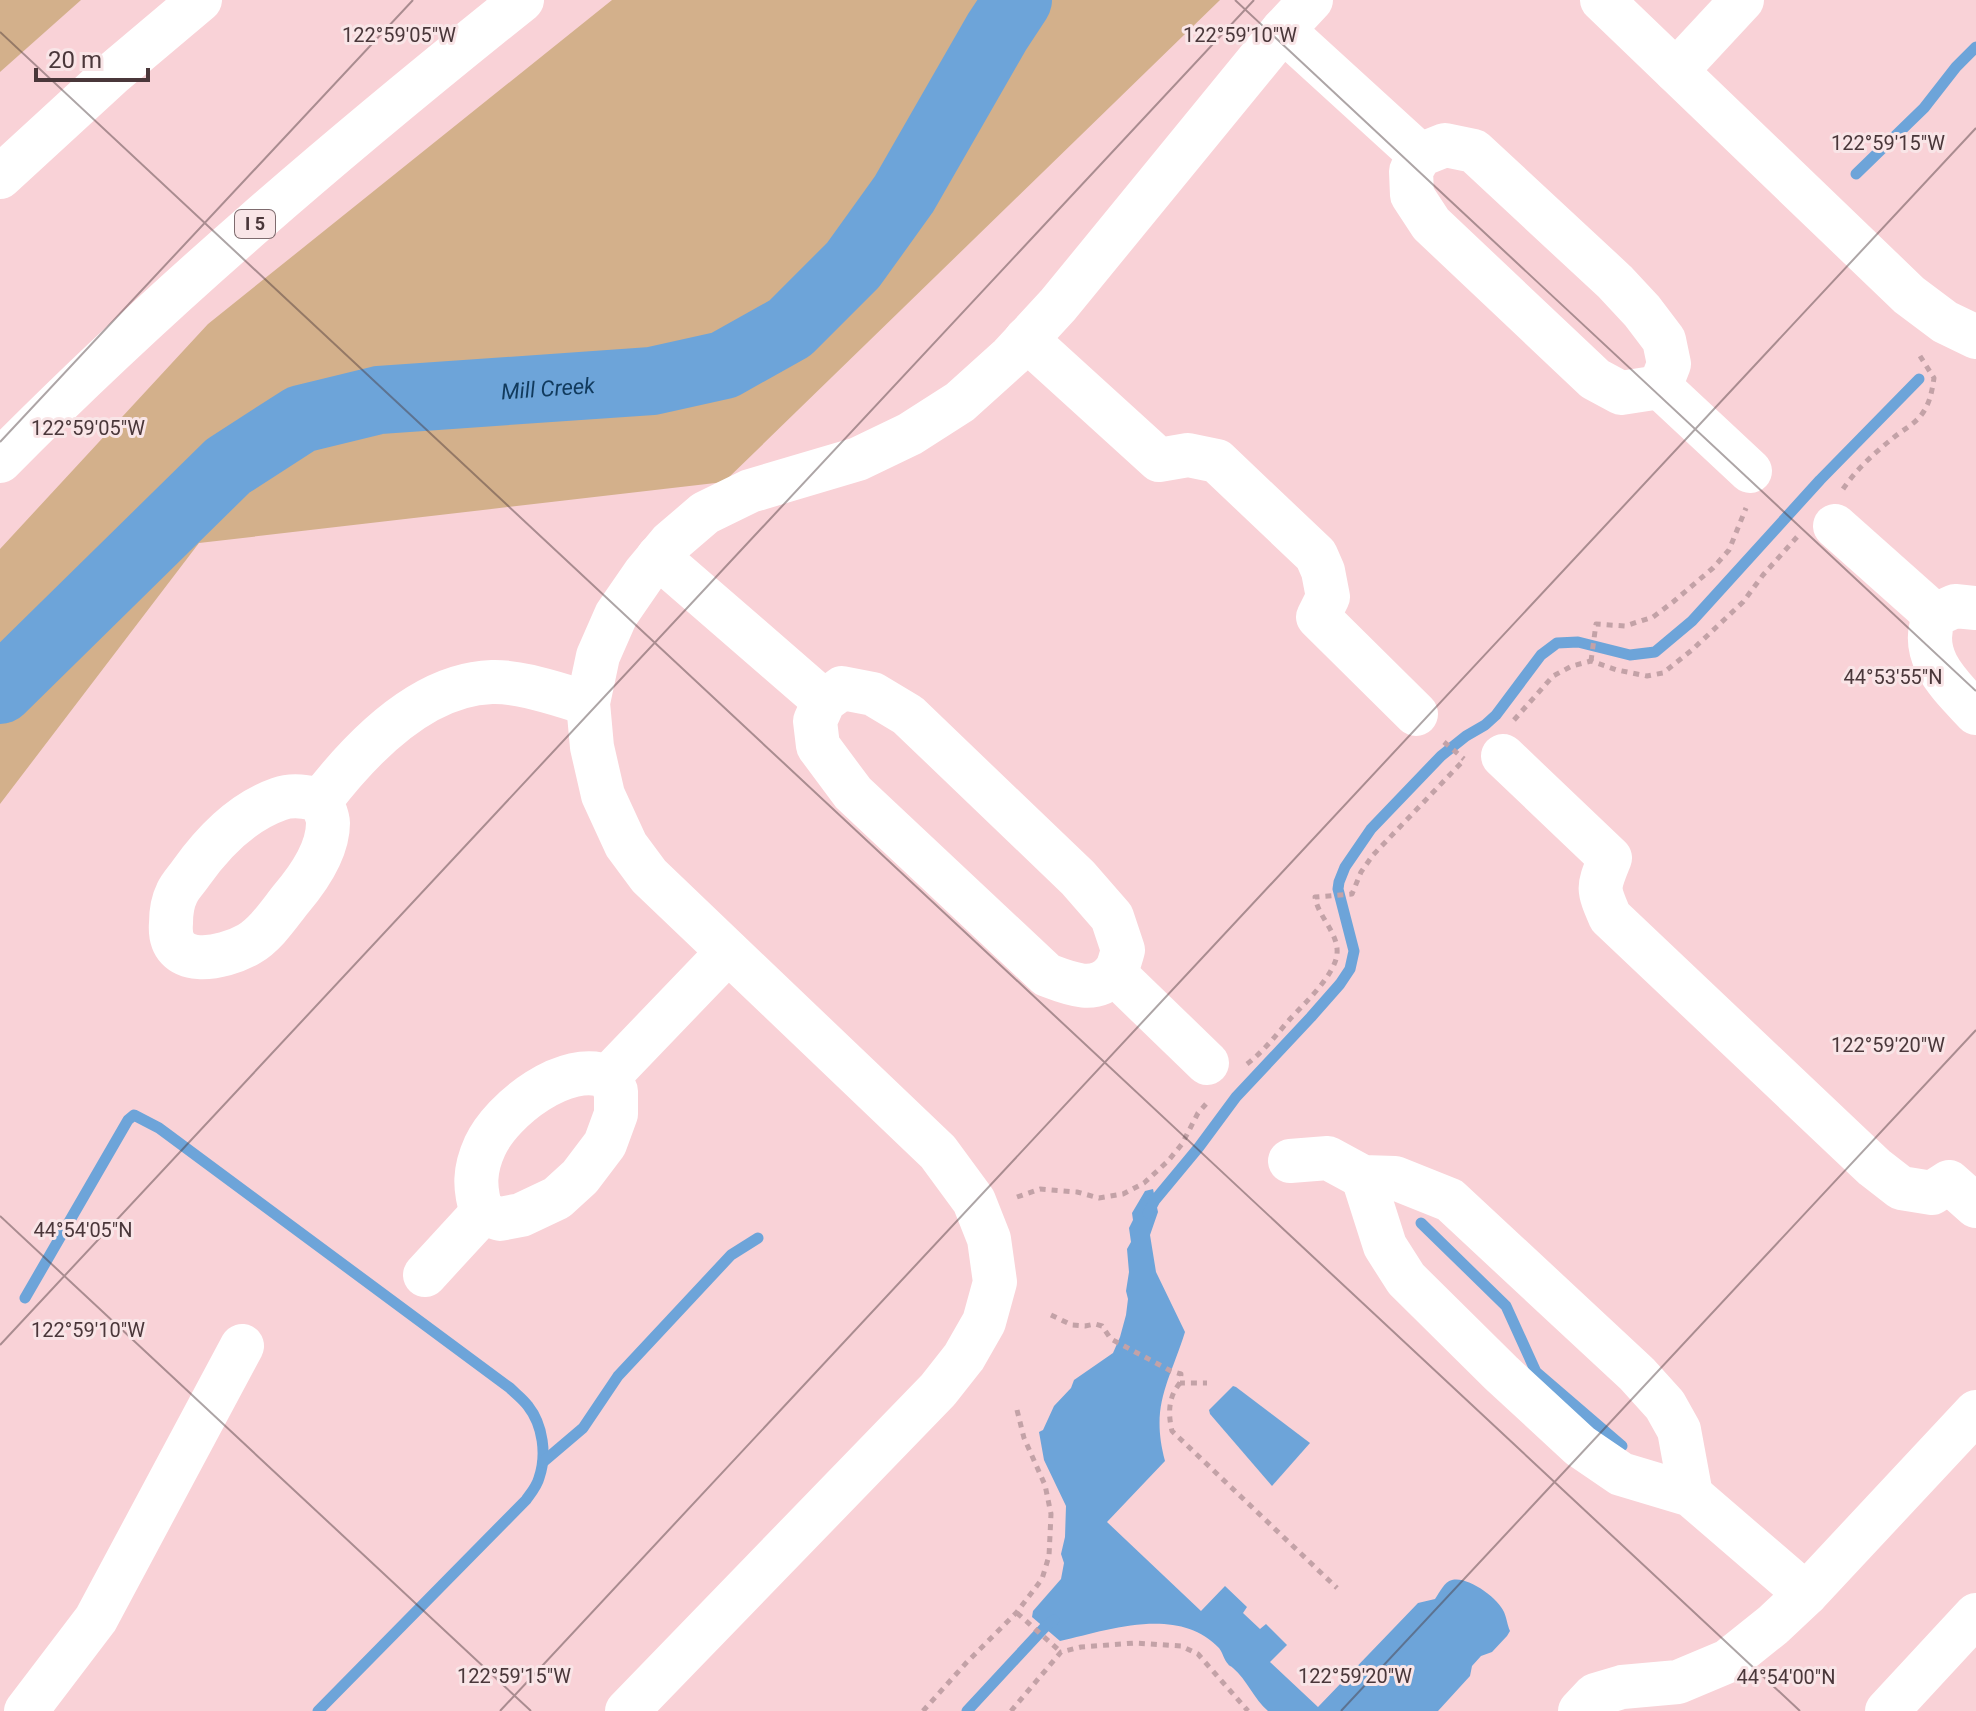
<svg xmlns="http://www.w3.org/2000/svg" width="1976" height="1711" viewBox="0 0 1976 1711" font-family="Roboto,sans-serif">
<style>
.green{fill:#d3b08b}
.water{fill:#6da4d9}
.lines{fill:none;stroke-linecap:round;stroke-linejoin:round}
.stream{stroke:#6da4d9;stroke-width:11}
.river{stroke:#6da4d9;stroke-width:68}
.path{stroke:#c3a2a7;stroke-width:5;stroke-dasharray:6 6;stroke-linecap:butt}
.minor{stroke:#fff;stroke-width:44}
.major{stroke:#fff;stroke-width:44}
.highway{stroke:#fff;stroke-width:44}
.ticks{fill:none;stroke:#4a373a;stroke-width:2;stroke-opacity:0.45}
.labels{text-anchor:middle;stroke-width:6;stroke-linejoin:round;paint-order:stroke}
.shield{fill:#f9e5e7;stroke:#7e6b6e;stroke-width:2}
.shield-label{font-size:18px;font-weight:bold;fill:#4a373a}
.water-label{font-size:22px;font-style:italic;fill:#113a5d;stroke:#f9e5e7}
.ticks-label{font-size:20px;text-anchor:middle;fill:#4a373a;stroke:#f9e5e7;stroke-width:6;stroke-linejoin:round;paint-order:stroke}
</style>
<rect width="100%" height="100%" fill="#f9d2d7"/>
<g class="green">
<path d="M0,0H81L0,72Z"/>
<path d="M612,0H1220L724,482L199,543L0,804V549L208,324Z"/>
</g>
<g class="water">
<path d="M1153,1189L1158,1212L1150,1235L1156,1272L1185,1332C1169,1383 1150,1405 1165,1461L1107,1522L1201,1611L1225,1586L1247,1607L1243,1613L1260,1629L1266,1624L1287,1645L1270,1662L1318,1707L1418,1603L1435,1599C1440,1592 1444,1582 1452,1580C1468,1576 1498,1598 1504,1612C1507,1619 1507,1624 1510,1631L1507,1636L1492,1652L1481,1656L1472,1666L1470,1676L1438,1711H1268C1254,1699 1247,1680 1233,1668C1231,1666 1229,1666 1228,1664C1224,1660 1223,1653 1219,1648C1178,1605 1109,1630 1060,1641L1032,1617L1033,1611L1061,1579L1064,1563L1061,1554L1065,1537L1066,1506L1044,1460L1039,1432L1043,1430L1054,1406L1071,1388L1074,1380L1113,1353L1120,1337L1126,1315L1128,1299L1126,1291L1129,1272L1127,1249L1131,1242L1129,1228L1133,1220L1132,1213L1145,1191Z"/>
<path d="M1233,1386L1236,1387L1310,1443L1272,1486L1210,1414L1209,1410Z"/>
</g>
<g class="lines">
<g class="stream">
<path d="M1856,174L1924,108L1956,67L1976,47"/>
<path d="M1148,1213L1155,1200L1199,1147L1236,1097L1311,1017L1340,984L1350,969L1354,951L1338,889L1339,882L1345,867L1371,829L1441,756L1466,736L1485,725L1496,715L1541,655L1557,643L1578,642L1630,655L1655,652L1692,621L1820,480L1919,379"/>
<path d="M1421,1223L1506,1306L1536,1372L1622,1446"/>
<path d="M25,1298L128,1120L134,1115L159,1128L510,1388C516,1394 523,1399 528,1406C543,1425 547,1455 539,1478C537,1486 531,1493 526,1500L318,1711"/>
<path d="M543,1462L583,1428L618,1376L731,1255L758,1238"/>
<path d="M967,1711L1044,1628L1054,1620"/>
</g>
<path class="river" id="s1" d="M0,690L228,466L301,419L379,400L652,381L724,365L790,328L853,265L904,194L997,32L1018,0"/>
<g class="path">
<path d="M1843,489C1856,470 1874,453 1892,439C1902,430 1914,425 1922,414C1930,403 1932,391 1934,378L1920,356"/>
<path d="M1591,661L1596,624L1625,626L1653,617L1673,602L1713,568L1729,550L1746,508"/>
<path d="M1514,720L1553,676L1572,666L1591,661L1617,670L1647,676L1663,673L1692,650L1743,602L1763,575L1797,537"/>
<path d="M1444,742L1464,759"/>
<path d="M1247,1064C1264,1051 1276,1035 1290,1019C1304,1004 1335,975 1337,954C1339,933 1318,917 1315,897L1352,894L1361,872L1373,855L1463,761"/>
<path d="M1017,1197L1040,1189L1077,1192L1099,1198L1123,1194L1144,1183L1168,1161L1182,1144L1198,1113L1206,1104"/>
<path d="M1051,1315L1072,1325L1085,1326L1095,1324L1102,1326L1111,1339L1171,1371L1181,1374L1180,1383H1207"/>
<path d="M1180,1383C1168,1397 1168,1414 1172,1431L1337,1588"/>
<path d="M1017,1613L1061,1652"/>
<path d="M923,1711L967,1662L1017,1612L1042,1579L1049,1556L1051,1514L1045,1485L1024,1438L1016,1406"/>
<path d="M1011,1711L1061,1652L1081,1647L1135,1643L1181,1646L1198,1654L1248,1711"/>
</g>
<g class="minor">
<path d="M1602,0L1909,295L1945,322L1976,337"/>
<path d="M1283,30L1420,155"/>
<path d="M1676,71L1742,0"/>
<path d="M1445,145L1474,151L1615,282L1642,311L1664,340L1669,364L1660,387L1621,393L1595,379L1431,224L1412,195L1411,171L1420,155Z"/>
<path d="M1026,339L1159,460L1188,455L1217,461L1316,555L1323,571L1328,597L1318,617L1416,714"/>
<path d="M1660,387L1750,471"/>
<path d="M1835,526L1935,615"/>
<path d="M658,557L824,701"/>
<path d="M1976,608L1955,606L1935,615C1917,656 1950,685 1976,713"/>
<path d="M842,688L873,694L908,715L1078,878L1112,917L1123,950C1121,957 1118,969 1113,974C1095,995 1068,983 1047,975L853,793L818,746L815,721L824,701Z"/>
<path d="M1503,756L1610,858C1598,888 1597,887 1610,917L1874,1167L1901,1188L1932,1193L1949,1182L1976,1206"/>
<path d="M321,800C307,797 293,794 279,799C242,812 213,842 191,873C187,879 180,886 177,893C173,901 171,914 171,923C167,971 223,959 249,944C266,934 279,914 291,899C308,879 328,851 328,823C328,816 323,807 321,800C361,748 422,684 492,682C521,681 559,695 588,703"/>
<path d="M1114,973L1207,1063"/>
<path d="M608,1077C567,1059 502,1109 485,1146C474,1170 474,1188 482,1213L500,1219L521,1215L557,1198L580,1177L605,1144L616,1114V1091L608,1077L728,952"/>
<path d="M1290,1161L1328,1158L1363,1177L1395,1178L1450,1200L1637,1374L1665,1405L1679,1430L1691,1495"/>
<path d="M1363,1177L1385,1246L1406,1279L1501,1373L1580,1446L1621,1474L1691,1495L1806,1594"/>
<path d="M425,1275L482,1213"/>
<path d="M26,1711L96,1619L242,1346"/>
<path d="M627,1711L938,1390L964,1357L984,1322L995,1282L989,1239L974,1201L938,1152L649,876L626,845L603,795L592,747L588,703L598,656L616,615L645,573L670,543L705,513L750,491L858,459L910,434L960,402L1011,356L1058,305L1283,30L1311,0"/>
<path d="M1580,1711L1595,1695L1622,1687L1678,1682L1728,1661L1773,1625L1806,1594L1976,1412"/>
</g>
<path class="major" d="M1887,1711L1976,1615"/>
<g class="highway">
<path d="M0,177L111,75L200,0"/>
<path d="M0,461C163,296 341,145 522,0"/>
</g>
</g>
<path class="ticks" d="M1235,0L1976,691M0,32L1800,1711M0,442L413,0M0,1216L531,1711M0,1345L1254,0M500,1711L1976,128M1341,1711L1976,1030"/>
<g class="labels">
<rect class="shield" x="235" y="210" width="40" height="28" rx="6"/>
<g class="shield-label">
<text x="255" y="230">I 5</text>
</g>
<g class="water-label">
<text dy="8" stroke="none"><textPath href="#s1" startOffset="656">Mill Creek</textPath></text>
</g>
</g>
<g class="ticks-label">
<text x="399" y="42">122°59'05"W</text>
<text x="1240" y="42">122°59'10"W</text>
<text x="1888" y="150">122°59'15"W</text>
<text x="88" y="435">122°59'05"W</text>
<text x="1893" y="684">44°53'55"N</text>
<text x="1888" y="1052">122°59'20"W</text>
<text x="83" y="1237">44°54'05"N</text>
<text x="88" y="1337">122°59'10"W</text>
<text x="514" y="1683">122°59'15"W</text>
<text x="1355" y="1683">122°59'20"W</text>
<text x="1786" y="1684">44°54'00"N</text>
</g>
<path d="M36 68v12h112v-12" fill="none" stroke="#4a373a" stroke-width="4"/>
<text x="48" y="68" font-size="24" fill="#4a373a" stroke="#f9e5e7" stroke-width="6" paint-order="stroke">20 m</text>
</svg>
